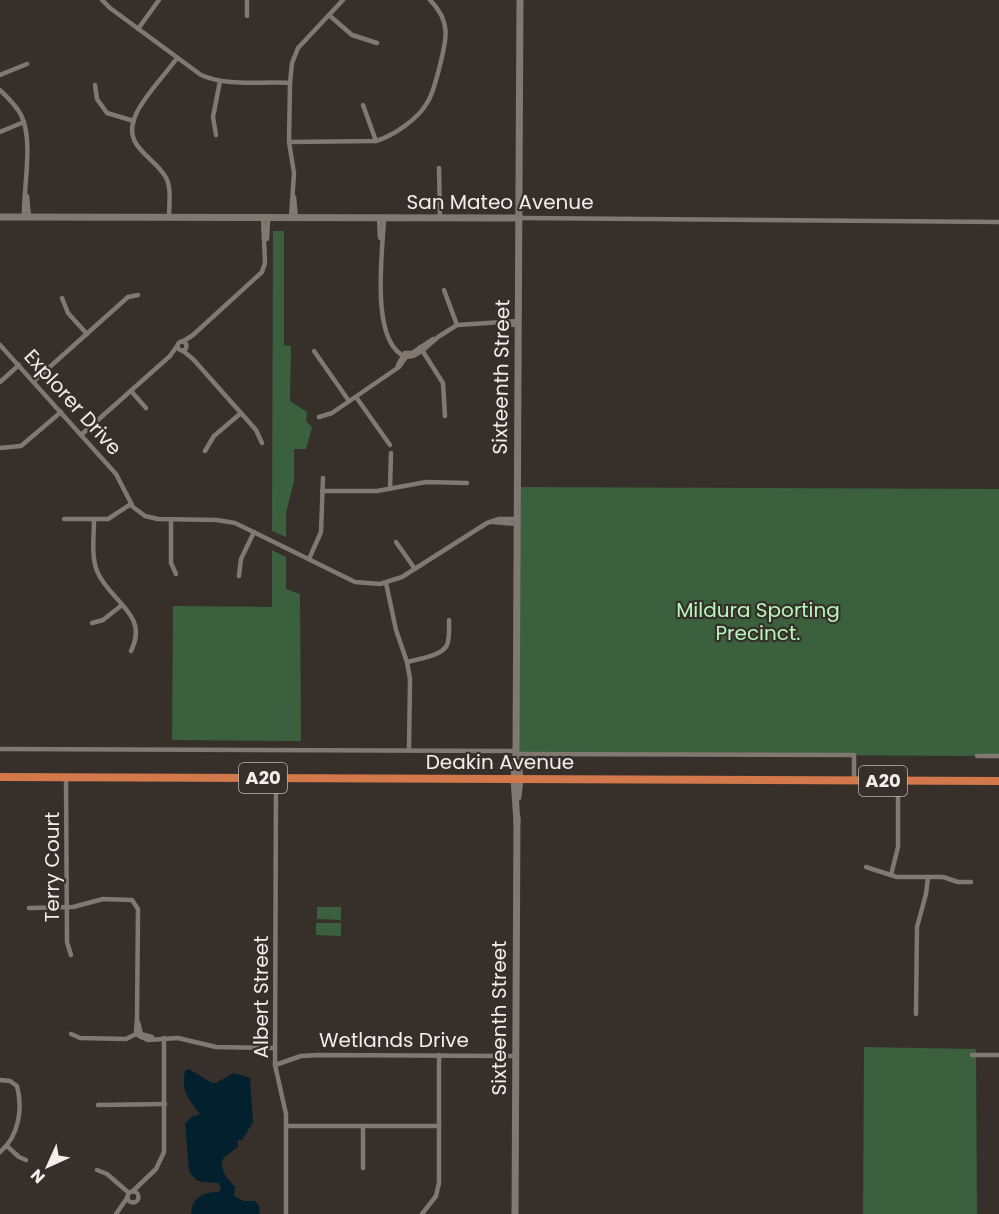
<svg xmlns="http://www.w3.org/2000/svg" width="999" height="1214" viewBox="0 0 999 1214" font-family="Poppins,sans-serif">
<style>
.green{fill:#3a603e}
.water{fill:#03202f}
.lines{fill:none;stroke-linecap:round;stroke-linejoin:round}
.street{stroke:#817872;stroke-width:4.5}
.secondary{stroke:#817872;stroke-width:7}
.highway{stroke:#d2784b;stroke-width:8}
.labels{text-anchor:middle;stroke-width:4.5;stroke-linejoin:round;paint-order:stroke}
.shield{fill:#372f29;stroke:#bbb5b0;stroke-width:1.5}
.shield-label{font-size:18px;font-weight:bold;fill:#f3eeea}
.street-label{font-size:20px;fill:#f3eeea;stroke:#372f29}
.park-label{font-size:20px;fill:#b6f7bb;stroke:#372f29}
</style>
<rect width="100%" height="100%" fill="#372f29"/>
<g class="green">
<path d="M273,231H284V345L291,346L290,401L307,412L306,421L312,427L306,449H294V481L286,513V537L272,531Z"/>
<path d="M516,487L999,489V756L516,754Z"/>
<path d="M272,550L286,557V589L300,594L301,741L172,740L173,606L272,607Z"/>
<path d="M317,907H341V920L317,919Z"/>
<path d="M316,923H341V936L316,935Z"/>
<path d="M864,1047L976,1049L977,1214H863Z"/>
</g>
<path class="water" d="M189,1069L212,1083H216L234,1073L250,1078L253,1122L242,1140H238V1147L224,1157C218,1169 227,1178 235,1187L234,1196L244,1201H255L260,1207L259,1214H191C192,1197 204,1192 219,1192L221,1187L218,1183C204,1182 195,1184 189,1170L185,1124L191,1117L200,1114C188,1099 181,1091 185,1071Z"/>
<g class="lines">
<g class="street">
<path d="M102,0L110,8L201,75C229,87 261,81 290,83"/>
<path d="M329,15L352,35L377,43"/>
<path d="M247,16V0"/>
<path d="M138,29L159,0"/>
<path d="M0,75L27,64"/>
<path d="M95,85L97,99L107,113L134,121"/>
<path d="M0,90C8,98 16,105 21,115C34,140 23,189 24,217"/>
<path d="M363,105L376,141"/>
<path d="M0,132L24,122"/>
<path d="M216,135L213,117L220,81"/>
<path d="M289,142L376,141C393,136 418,119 427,103C433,94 435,83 438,73C445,44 454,24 430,0"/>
<path d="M439,168L440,218"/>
<path d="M27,196L29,217"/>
<path d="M294,197L296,218"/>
<path d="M169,217C169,205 172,186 165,176C152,155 121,146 136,114C145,95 165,75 177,58"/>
<path d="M291,218L294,173L289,142L290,83L292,63L298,48L343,0"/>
<path d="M379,218L380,238"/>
<path d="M384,218C383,249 369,343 406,357"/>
<path d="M520,218L999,222"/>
<path d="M267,239L268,218"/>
<path d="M444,290L457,325"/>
<path d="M62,298L68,313L87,334"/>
<path d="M499,324L518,325"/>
<circle cx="182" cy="346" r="4.5"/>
<path d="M182,342L193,335L262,272L265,263L263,217"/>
<path d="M0,345L116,474L133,507L145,516L158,519L217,520L235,523L355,582L380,584L402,577L487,523L499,519H516"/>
<path d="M420,347L443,383L445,416"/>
<path d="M183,351L193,359L256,430L262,443"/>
<path d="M314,351L349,401"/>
<path d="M398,365L405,353H412L433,339"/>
<path d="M34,381L128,297L138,295"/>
<path d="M0,382L19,365"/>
<path d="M131,391L146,408"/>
<path d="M356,397L390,445"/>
<path d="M319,417L332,413L399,367L406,357L413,356L422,351L438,337L457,325L518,321"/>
<path d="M81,435L170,356L177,346"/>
<path d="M0,448L21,446L61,412"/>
<path d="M205,451L214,436L241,413"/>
<path d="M390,489L391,453"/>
<path d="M322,491H377L426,482L467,483"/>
<path d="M64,519H108L131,504"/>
<path d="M94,520C94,536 91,556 97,571C109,601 150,614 131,651"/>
<path d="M171,520V563L176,574"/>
<path d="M493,522L517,524"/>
<path d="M396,542L415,569"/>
<path d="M309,559L321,532L323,478"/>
<path d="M239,576L241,559L254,532"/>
<path d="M386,583L396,630L407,662L410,679L409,750"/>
<path d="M92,623L103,620L122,605"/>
<path d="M407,662C418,659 442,656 447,645C450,637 449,627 449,620"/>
<path d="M0,749L516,751"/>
<path d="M516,754L854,755V780"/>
<path d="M977,756H999"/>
<path d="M66,777L67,942L71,955"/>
<path d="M276,778L275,1065L286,1114V1214"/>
<path d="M866,867L897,877H943L958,882H971"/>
<path d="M891,875L898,847V781"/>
<path d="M29,908L73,907L103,899L132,900L138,909L137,1019L136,1031L139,1036L148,1040L178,1038L216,1047L275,1048"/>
<path d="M916,1014L917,927L926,894L928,877"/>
<path d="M138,1022L141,1034L152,1037"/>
<path d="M71,1034L80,1038L126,1039L140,1032"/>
<path d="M972,1055H999"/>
<path d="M275,1065L301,1056L318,1055L516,1056"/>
<path d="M0,1080L10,1081L17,1086C23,1109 19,1136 0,1152"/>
<path d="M98,1105L165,1104"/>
<path d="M287,1126H439"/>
<path d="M363,1126V1168"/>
<path d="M7,1146L19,1157L26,1160"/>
<path d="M97,1170L107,1174L129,1193"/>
<path d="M133,1191L156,1169L164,1152V1038"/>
<circle cx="133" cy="1197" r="5.5"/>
<path d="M116,1214L127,1198"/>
<path d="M422,1214L436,1196L439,1183V1055"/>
</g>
<g class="secondary">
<path d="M0,217L520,218"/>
<path d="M518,797L520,779L518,761"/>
<path d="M517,822L514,779L516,751L520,0"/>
<path d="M515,1214L517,818"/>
</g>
<path class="highway" d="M0,777L999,781"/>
</g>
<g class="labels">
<g class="shield">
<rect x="239" y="763" width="48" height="30" rx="4.5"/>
<rect x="859" y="766" width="48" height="30" rx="4.5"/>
</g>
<g class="shield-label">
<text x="263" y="784">A20</text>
<text x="883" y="787">A20</text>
</g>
<g class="street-label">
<text x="500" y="209">San Mateo Avenue</text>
<text transform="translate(501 377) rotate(-89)" y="7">Sixteenth Street</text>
<text transform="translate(73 402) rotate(48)" y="7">Explorer Drive</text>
<text x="500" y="769">Deakin Avenue</text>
<text transform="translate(52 867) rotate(-90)" y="7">Terry Court</text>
<text transform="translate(261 997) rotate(-90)" y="7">Albert Street</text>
<text transform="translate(499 1018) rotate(-90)" y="7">Sixteenth Street</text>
<text x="394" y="1047">Wetlands Drive</text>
</g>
<g class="park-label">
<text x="758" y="617">Mildura Sporting<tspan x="758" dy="23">Precinct.</tspan></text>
</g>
</g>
<g transform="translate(48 1166) rotate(225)" stroke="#372f29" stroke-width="4.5" paint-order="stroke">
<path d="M0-4.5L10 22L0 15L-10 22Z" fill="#f3eeea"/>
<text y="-9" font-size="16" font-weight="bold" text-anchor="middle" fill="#f3eeea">N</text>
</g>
</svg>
